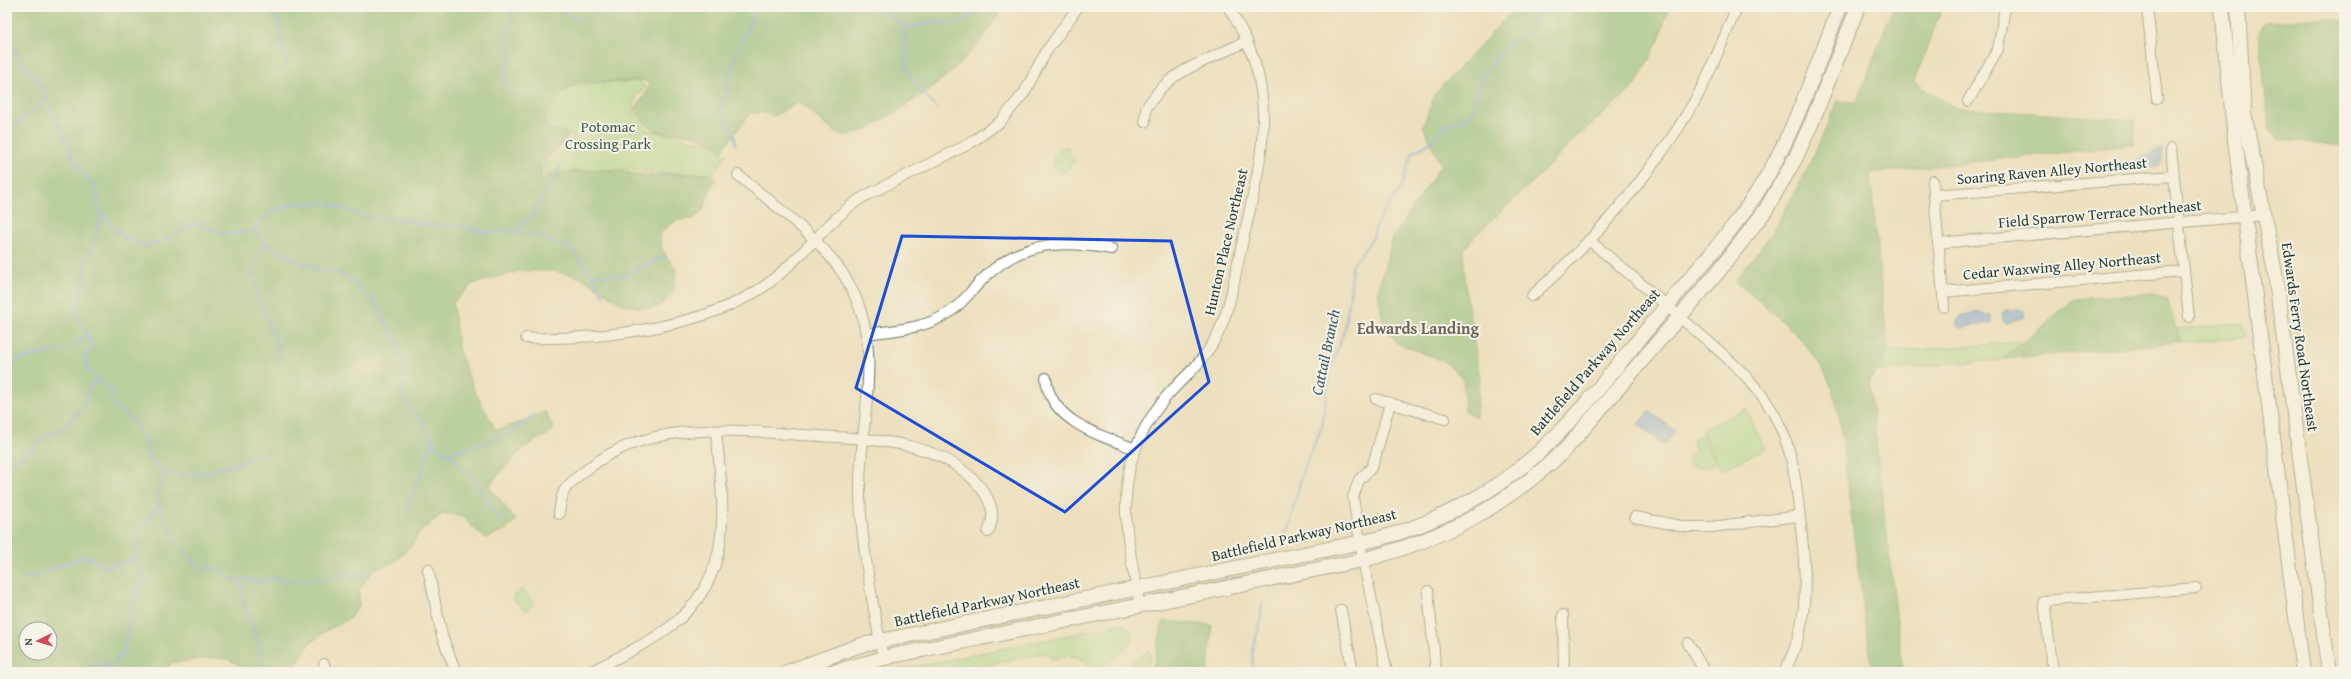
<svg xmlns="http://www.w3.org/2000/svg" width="2351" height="679" viewBox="0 0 2351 679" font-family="'Gentium Book Plus',serif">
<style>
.green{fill:#a2dc8f;stroke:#608c62}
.forest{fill:#81bc7a;stroke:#507c57;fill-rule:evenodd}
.water{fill:#73a1db;stroke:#496f88}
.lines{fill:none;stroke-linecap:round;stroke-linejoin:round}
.stream{stroke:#73a1db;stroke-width:2.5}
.street-casing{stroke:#677664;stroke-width:12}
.secondary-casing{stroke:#677664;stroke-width:16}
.street{stroke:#fff;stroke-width:10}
.secondary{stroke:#fff;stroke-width:14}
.marked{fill:none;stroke:#1d4ed8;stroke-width:3;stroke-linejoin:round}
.labels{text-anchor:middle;stroke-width:4;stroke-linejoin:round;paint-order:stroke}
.park-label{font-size:15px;fill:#395d46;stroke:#f7f3e8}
.street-label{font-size:15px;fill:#1f3d34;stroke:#f7f3e8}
.neighbourhood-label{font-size:16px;font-weight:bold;fill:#6d6458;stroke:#f7f3e8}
.water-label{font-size:16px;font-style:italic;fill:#385b66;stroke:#f7f3e8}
</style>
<rect width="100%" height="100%" fill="#f7f3e8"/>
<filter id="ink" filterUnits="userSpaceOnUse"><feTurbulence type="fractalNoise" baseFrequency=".025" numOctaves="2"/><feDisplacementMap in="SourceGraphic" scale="8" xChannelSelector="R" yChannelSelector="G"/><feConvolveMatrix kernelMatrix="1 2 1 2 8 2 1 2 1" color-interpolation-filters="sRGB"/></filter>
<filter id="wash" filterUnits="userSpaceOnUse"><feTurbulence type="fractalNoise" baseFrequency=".012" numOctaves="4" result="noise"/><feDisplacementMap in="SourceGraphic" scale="16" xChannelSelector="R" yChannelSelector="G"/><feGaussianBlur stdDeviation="0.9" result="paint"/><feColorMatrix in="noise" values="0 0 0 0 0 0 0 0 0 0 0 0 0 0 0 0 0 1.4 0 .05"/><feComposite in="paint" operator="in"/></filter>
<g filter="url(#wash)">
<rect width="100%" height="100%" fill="#ede0be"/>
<g class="green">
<path d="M640,81L645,87L633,102V113L647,130L707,143L727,154L713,174L660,173L625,169L544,175L545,164L572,142L574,137L556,128L548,120C553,110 557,97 566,90C583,79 620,84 640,81Z"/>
<path d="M1064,146L1069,148L1068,153L1074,159V162L1063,173H1059L1053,167L1054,156Z"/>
<path d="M2243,324L2245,338L2180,342L2176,329Z"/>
<path d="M2022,342L2004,359L1877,371L1888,352Z"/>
<path d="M1746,409L1765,449L1721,470L1702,430Z"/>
<path d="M1702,435L1716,463L1703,468L1692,466L1688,459L1696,450L1692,441Z"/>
<path d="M522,589L535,603L526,611L512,598Z"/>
<path d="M1122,624C1131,626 1134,635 1132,643L1098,670H1093C1078,652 1072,656 1051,659L1049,652L953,672H897L898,670Z"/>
<path d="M1149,650L1151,655L1147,672H1121Z"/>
</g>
<g class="forest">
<path d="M7,7H1002C972,61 938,86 887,117C874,125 858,137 843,135C832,133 809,110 799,102L774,116L762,112L750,114L722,150C713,143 703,137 691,135C663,132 652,137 634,110L645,95L649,84L643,80C636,79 629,82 622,82C580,80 562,78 545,120L551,128L568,135L567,140C556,150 536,162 542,178L574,171L603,170L652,175L705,174L715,178L703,210L693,219L677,220L659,234L663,251L676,270L674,291L664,303L654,308L636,307L622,304L582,278L555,271H520L473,284L453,303L458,348L474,390L496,430L532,419L545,411L554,429C548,436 541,437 533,442C516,454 501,470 489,486L516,520L507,529L486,538L471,526L464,516L443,513L418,534L411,546L395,562L375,568L359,590V606L349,619L326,631L310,643L291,672H244C229,648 195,662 171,663L165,672H7ZM26,629H50V653H26Z"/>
<path d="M1516,7H1669L1659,40L1635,86L1578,136L1538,177L1477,234L1463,251L1467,298L1480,379L1476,417L1465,411L1463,378L1444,361L1397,343L1383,324L1378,290L1393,238L1441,165L1423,126L1435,94Z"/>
<path d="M1893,7H1942L1914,82L1955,108L2135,120L2134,145L1870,173L1888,352L1869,382L1903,672H1873C1864,614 1856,556 1849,498C1844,462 1842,402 1824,371C1802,334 1767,308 1735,281L1773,232L1808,168L1838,101L1857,102Z"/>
<path d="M2328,18L2344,21V146L2278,139L2269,130L2259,32L2265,22Z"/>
<path d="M2153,293L2167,298L2180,342L2004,359L2074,299Z"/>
<path d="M1163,621L1212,625L1208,672H1152Z"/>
</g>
<g class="water">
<path d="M2162,148V162L2159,166L2130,169L2129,167L2131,163Z"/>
<path d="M2019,309L2024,311V317L2007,323L2003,321L2001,313L2004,310Z"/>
<path d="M1980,312L1991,315V323L1961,328L1957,326L1956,323L1961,315Z"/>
<path d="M1649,411L1676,431L1663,446L1638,424Z"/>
</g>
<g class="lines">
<g class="stream">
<path d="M276,7L281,43L288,67"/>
<path d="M557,7L578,21"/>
<path d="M880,7C885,14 894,17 901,24C908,33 905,59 907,69C908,76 931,102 936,108"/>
<path d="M902,25L912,27L935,22L958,23L982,7"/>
<path d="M7,40L42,88L74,160L92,183L97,194L100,210L97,235L86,262L83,288L75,312L93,347L84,357C86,373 101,383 113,391L110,402L135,423L142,440H147L148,460L160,468L164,476L157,495"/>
<path d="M504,79L510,57L507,34L513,16L511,7"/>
<path d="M504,81L512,96"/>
<path d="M7,132L41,104L45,97"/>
<path d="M736,145L734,133L722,111V104L730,82L735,55L751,21L754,7"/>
<path d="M100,210C121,238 136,257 172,236C179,232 188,225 197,224C204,224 208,228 214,231C225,236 235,234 247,231"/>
<path d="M252,230L255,231L277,252L313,267L344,275L351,279L359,290L372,298L398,343L404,369L401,385L405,403L422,421L437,447L452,456L459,466L474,478L485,499L501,521"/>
<path d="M253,230L267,215L282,208L295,204L326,203L377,219H404L414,223L437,226L459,225L486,233L509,230L517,234H530L560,244L572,250L592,275L604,297"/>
<path d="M514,233L533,213L562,164"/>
<path d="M264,241C261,250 255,262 255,271C254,303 275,331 282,362"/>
<path d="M592,275L626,276L644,265L664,257"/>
<path d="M73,345L86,336"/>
<path d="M7,362L64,349"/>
<path d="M448,452C481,448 509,435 535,414"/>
<path d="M7,466L33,450L42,439L65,427L83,405L89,388L97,380"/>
<path d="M163,473C207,481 225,465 265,454"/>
<path d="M157,499L174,540L198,566L204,569H217L242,586C243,610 252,622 258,644C261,653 261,663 264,672"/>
<path d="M406,510L433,441"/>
<path d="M1286,535L1303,471L1322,426L1331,368L1345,328L1351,288L1352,266L1373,238L1375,228L1381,216L1401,188L1412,153L1432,142L1444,126L1467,117L1474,109L1483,74L1510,44L1529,33L1539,13L1546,7"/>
<path d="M28,578L82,557L91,558L106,568L136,558"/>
<path d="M236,581L243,579L260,582L274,579L281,582L292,579L303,581L317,578L329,580L343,574L368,575"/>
<path d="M77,672L102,662L110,666"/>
<path d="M103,672L121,656L124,651L134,599L138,589L148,581L136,566L139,549L138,530L150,517L158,504"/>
<path d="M1253,672L1252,649L1260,626L1262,604"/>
</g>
</g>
</g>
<g filter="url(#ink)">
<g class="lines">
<g class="street-casing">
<g id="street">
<path d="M2147,7L2157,98"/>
<path d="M1968,101L1998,49L2005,7"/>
<path d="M1145,122L1146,108L1161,88L1174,77L1189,68L1247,41"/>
<path d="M2171,149L2189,317"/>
<path d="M738,175C775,206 824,240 848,282C887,351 858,422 860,496C862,551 873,604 883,658"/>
<path d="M1933,181L1944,307"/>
<path d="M1934,195L2173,176"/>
<path d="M1589,240C1622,268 1656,296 1688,324C1725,356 1765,386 1783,433C1796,465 1798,502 1802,537C1807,584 1808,629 1784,672"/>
<path d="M1938,243L2264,215"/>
<path d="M1943,292L2183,271"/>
<path d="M1532,296C1592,243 1653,173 1693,104C1711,73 1723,39 1737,7"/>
<path d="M867,334C894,330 923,329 947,314C962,305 971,290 984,278C1022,240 1063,240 1112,249"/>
<path d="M526,338C599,340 706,328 766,285C802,259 826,221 863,197L969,144L1000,122L1024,93L1046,52L1078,7"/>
<path d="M1046,378C1049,421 1101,436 1136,449"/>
<path d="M1376,399L1445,419"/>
<path d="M559,514C560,507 561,498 564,491C569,482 581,474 589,468C649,420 732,430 804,435C864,440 939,436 981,488C992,503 996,515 988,532"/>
<path d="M1635,517L1686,527H1711L1799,516"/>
<path d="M428,569L442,636L456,672"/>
<path d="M1428,591L1436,672"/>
<path d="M1140,606C1131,556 1118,509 1132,459C1139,437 1151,415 1166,397C1182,378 1202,364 1214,341C1230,313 1234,279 1241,249C1261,159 1284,91 1228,7"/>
<path d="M1341,610L1353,672"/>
<path d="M1563,615L1564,672"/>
<path d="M1688,643L1705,672"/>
<path d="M324,664L326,672"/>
<path d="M590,672C613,660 636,649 657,636C738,585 724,511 716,431"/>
<path d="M1387,672L1363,560L1353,497L1359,480L1371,468L1375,458L1390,403"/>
<path d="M2053,672L2044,601L2196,588"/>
</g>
</g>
<g class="secondary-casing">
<g id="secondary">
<path d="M2222,7L2235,140L2303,672"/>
<path d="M2238,7L2244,113L2275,273L2329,672"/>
<path d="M787,672L861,645L1377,539C1435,524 1492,494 1537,454C1583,412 1620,361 1660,314C1701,265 1745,219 1775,162C1801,113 1819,59 1840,7"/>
<path d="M833,672L892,656L1363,560C1446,538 1502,508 1565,450L1718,272L1765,211L1796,157L1811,124L1858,7"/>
</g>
</g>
<use href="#street" class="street"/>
<use href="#secondary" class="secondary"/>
</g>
</g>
<path d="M0 0H2351V679H0ZM902,236L1171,241L1209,382L1065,512L856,388Z" fill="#ede0be" fill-opacity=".55" fill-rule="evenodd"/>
<path class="marked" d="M902,236L1171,241L1209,382L1065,512L856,388Z"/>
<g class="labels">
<g class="park-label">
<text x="608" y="132">Potomac<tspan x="608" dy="17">Crossing Park</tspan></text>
</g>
<g class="street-label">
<text transform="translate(2052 171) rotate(-5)" y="5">Soaring Raven Alley Northeast</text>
<text transform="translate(2100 214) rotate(-5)" y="5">Field Sparrow Terrace Northeast</text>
<text transform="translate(1226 242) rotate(-77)" y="5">Hunton Place Northeast</text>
<text transform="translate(2062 266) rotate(-5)" y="5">Cedar Waxwing Alley Northeast</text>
<text transform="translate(2300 337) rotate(82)" y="5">Edwards Ferry Road Northeast</text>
<text transform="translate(1595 362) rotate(-49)" y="5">Battlefield Parkway Northeast</text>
<text transform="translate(1304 535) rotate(-13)" y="5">Battlefield Parkway Northeast</text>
<text transform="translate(987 602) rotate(-12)" y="5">Battlefield Parkway Northeast</text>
</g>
<g class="neighbourhood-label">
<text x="1418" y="334">Edwards Landing</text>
</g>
<g class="water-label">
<text transform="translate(1325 352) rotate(-78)" y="6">Cattail Branch</text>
</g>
</g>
<rect width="2351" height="679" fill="none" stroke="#f7f3e8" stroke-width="24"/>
<g transform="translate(38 641) rotate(265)"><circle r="19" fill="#f7f3e8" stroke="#a1aaa0"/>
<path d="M0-3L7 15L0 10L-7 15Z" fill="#d1495b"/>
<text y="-6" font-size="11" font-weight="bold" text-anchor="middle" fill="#1f3d34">N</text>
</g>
</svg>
